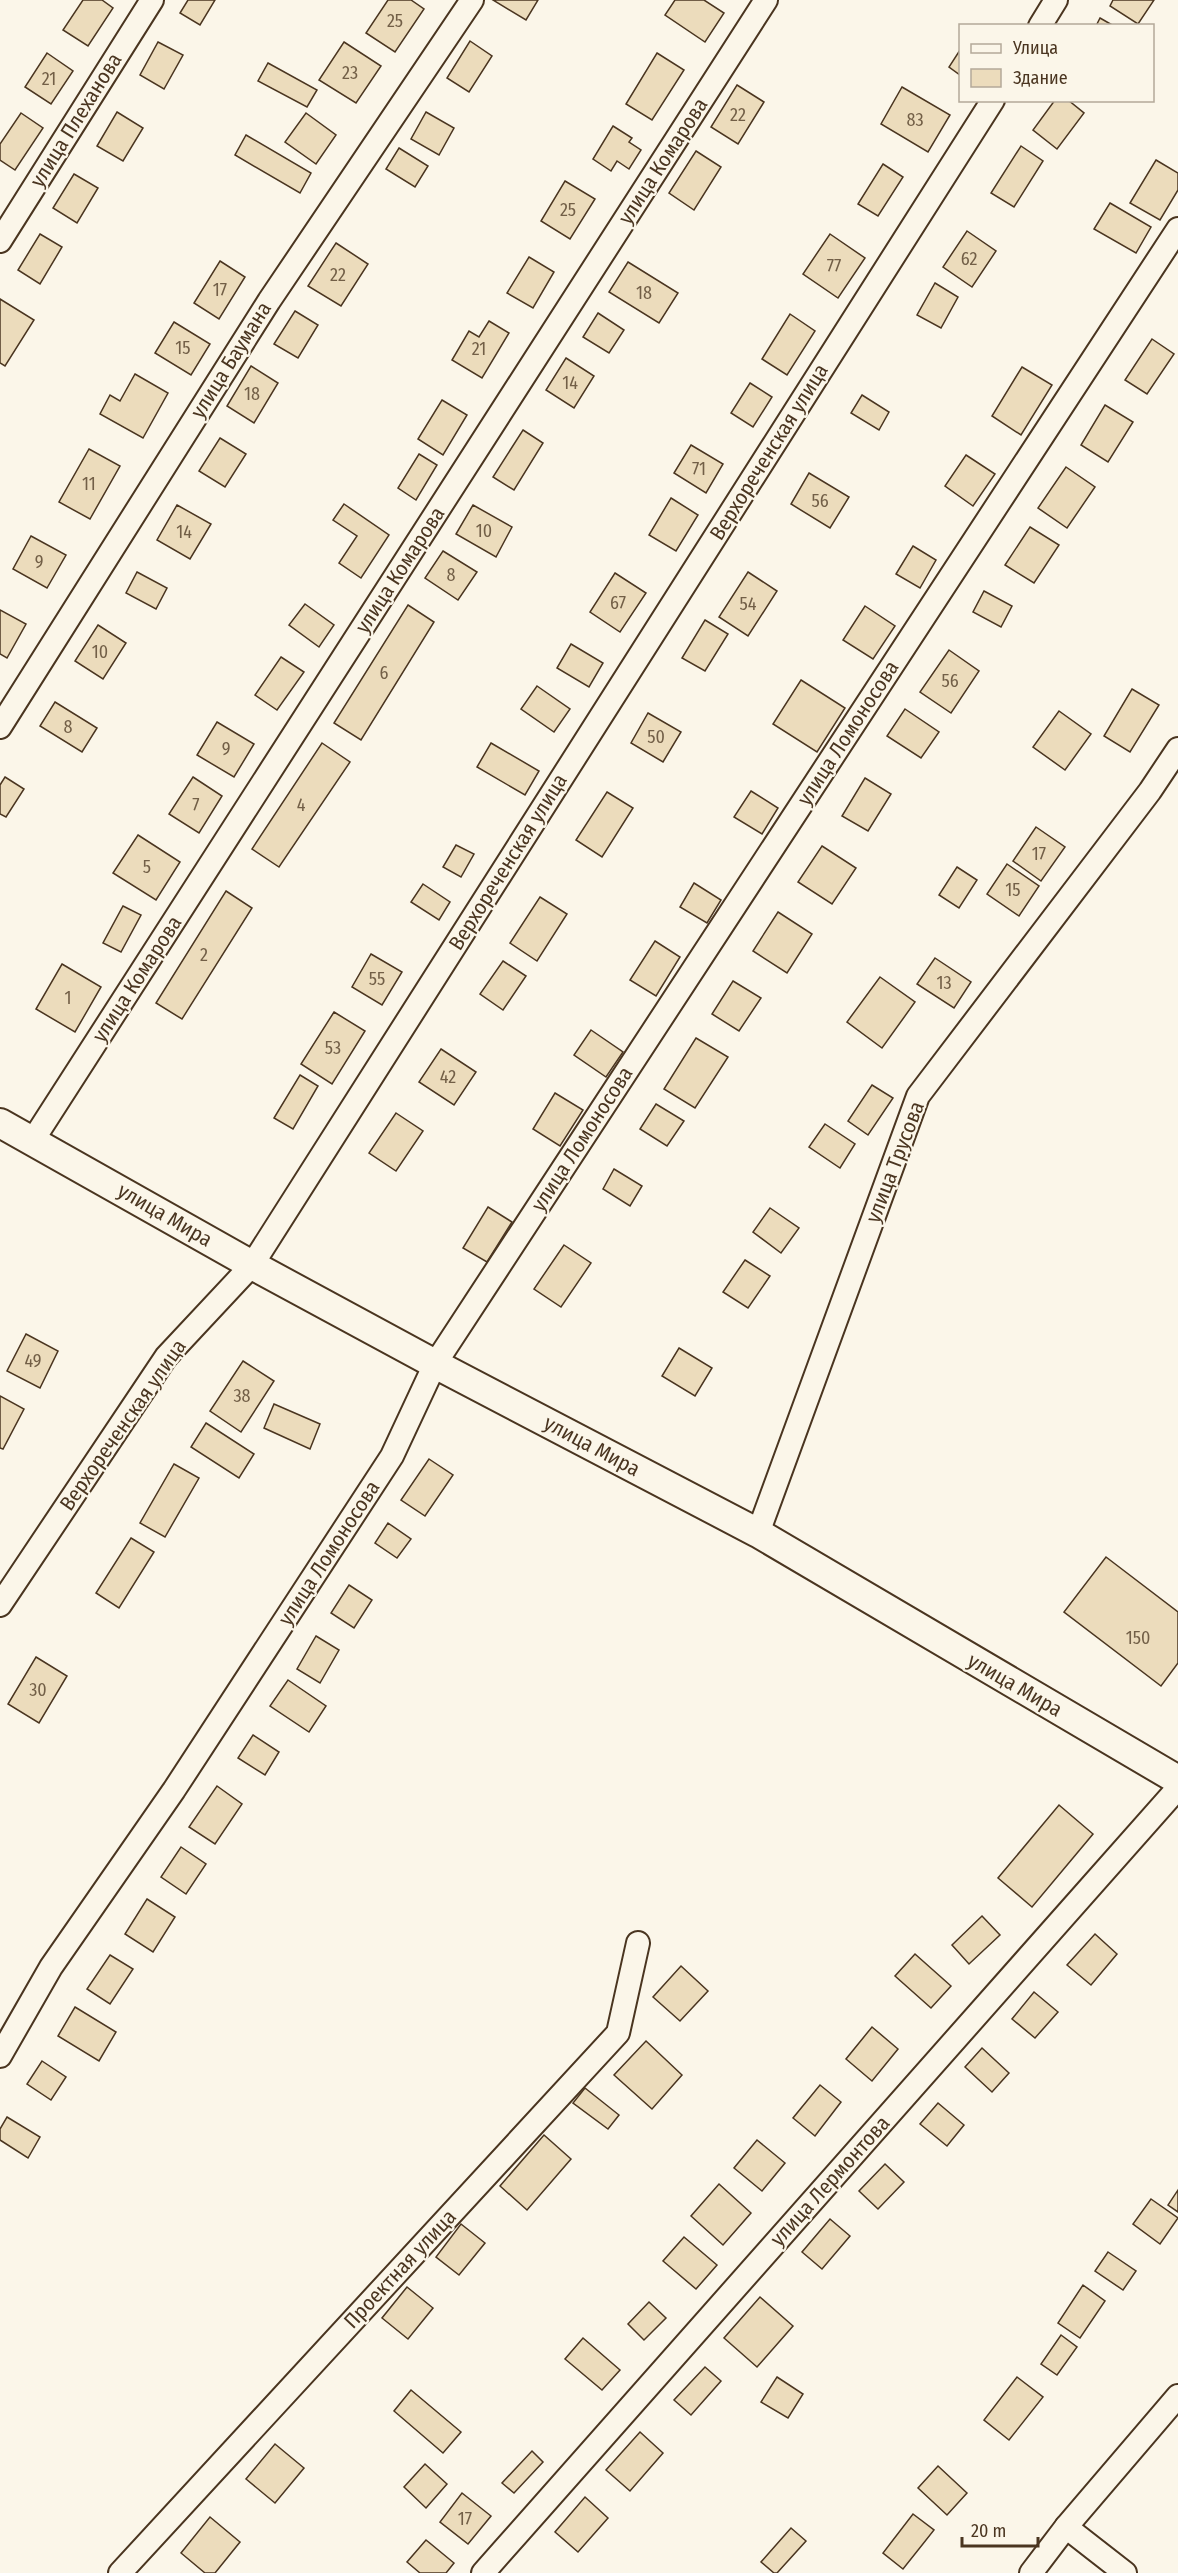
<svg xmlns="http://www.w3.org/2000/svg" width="1178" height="2573" viewBox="0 0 1178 2573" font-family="'Fira Sans Condensed',sans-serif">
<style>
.building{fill:#ecdcbc;stroke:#4a3520;stroke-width:1.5}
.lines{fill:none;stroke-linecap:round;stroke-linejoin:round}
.minor-casing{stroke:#4a3520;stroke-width:26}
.tertiary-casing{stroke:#4a3520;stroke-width:32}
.minor{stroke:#fbf6e9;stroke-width:22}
.tertiary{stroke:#fbf6e9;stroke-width:28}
.labels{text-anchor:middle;stroke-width:4.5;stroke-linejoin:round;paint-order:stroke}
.number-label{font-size:18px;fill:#725f47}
.street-label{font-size:21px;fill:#4a3520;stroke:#fbf6e9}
</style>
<rect width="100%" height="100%" fill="#fbf6e9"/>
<g class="building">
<path d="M83,0H102L113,8L88,46L63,30Z"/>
<path d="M188,0H215L200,25L180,13Z"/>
<path d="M388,0H411L424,9L395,52L366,33Z"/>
<path d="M493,0H538L526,20Z"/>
<path d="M675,0H704L724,13L705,42L665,15Z"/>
<path d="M1113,0H1154L1138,24L1110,6Z"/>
<path d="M1100,18L1114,26H1096Z"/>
<path d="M470,41L492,56L469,92L447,78Z"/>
<path d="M158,42L183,55L164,89L140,75Z"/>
<path d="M344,42L381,66L356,103L319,80Z"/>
<path d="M960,50V75L949,67Z"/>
<path d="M47,53L73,71L51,104L25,87Z"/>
<path d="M657,53L684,70L652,120L626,104Z"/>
<path d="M268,63L317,90L307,107L258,81Z"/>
<path d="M737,85L764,102L738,144L711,127Z"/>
<path d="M902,87L950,115L928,152L881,124Z"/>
<path d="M1055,100H1068L1084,113L1057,149L1033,130Z"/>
<path d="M117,112L143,128L123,161L97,146Z"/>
<path d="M426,112L454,128L439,155L411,139Z"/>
<path d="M21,113L43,128L15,170L0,160V144Z"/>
<path d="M306,113L336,135L316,164L285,142Z"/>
<path d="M613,126L632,138L629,142L641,150L629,169L617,161L611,171L593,159Z"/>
<path d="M246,135L311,173L300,193L235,155Z"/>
<path d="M1021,146L1043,161L1014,207L991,193Z"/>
<path d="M399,148L428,166L415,187L386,169Z"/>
<path d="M696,151L721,167L694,210L669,193Z"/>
<path d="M1156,160L1178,173V190L1160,220L1130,203Z"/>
<path d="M883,164L903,177L878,216L858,204Z"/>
<path d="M74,174L98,188L77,223L53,208Z"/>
<path d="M565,181L595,199L570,239L541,221Z"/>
<path d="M1110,203L1151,227L1136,253L1094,229Z"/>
<path d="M967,231L996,251L972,287L943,267Z"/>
<path d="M40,234L62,247L40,284L18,270Z"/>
<path d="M830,234L865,258L838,298L803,274Z"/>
<path d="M336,243L368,264L341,306L308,286Z"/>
<path d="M529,257L554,272L533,308L507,293Z"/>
<path d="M220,261L245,277L219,319L194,303Z"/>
<path d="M628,262L678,293L659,323L609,292Z"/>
<path d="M935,283L958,297L941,328L917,315Z"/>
<path d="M0,299L34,320L5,366L0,363Z"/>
<path d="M295,311L318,325L298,358L274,344Z"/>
<path d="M598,313L624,330L609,353L583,337Z"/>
<path d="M790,314L815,331L787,375L762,359Z"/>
<path d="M489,321L509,333L482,378L452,360L469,331L479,337Z"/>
<path d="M174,322L210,344L191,375L155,353Z"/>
<path d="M1152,339L1174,354L1147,394L1125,380Z"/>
<path d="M566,358L594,376L574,408L546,390Z"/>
<path d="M251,366L278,383L254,423L227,406Z"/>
<path d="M1022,367L1052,385L1021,435L992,416Z"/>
<path d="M135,374L168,393L143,438L100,414L110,395L120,401Z"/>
<path d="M750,383L772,397L753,427L731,413Z"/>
<path d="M862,395L889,412L879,430L851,413Z"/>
<path d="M442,400L467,415L443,455L418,439Z"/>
<path d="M1105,405L1133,422L1108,462L1081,445Z"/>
<path d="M523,430L543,443L514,490L493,477Z"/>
<path d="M220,438L246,454L225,487L199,471Z"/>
<path d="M691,445L723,464L706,493L674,473Z"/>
<path d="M89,449L120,466L90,519L59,502Z"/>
<path d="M419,454L437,465L416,500L398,488Z"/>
<path d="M966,455L995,474L973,506L945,486Z"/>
<path d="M1066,467L1095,487L1067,528L1038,508Z"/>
<path d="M809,473L849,497L830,528L791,504Z"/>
<path d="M671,498L698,515L676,551L649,535Z"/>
<path d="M344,504L389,535L361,578L339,563L357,536L333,520Z"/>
<path d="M177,505L211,524L190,559L157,540Z"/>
<path d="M473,505L512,527L496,557L456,534Z"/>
<path d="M1030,527L1059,545L1034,583L1005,565Z"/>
<path d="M31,536L66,555L47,588L13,569Z"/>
<path d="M913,546L936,560L920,588L896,574Z"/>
<path d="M443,551L477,572L458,600L425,578Z"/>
<path d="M137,572L167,588L156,609L126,593Z"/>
<path d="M748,572L777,591L748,636L719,617Z"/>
<path d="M615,573L646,593L620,632L590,612Z"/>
<path d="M984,591L1012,606L1001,627L973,612Z"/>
<path d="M305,604L334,625L319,647L289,625Z"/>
<path d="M408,605L434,622L361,740L334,723Z"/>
<path d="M865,606L895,626L873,659L843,640Z"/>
<path d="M0,610L26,624L7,658L0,654Z"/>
<path d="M705,620L728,634L705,671L682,658Z"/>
<path d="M98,625L126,643L103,679L75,661Z"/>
<path d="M571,644L603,663L589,687L557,668Z"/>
<path d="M949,650L979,671L951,713L920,692Z"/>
<path d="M281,657L304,672L277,710L255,695Z"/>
<path d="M801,680L845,708L817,752L773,724Z"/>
<path d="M537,686L570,709L554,732L521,709Z"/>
<path d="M1132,689L1159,705L1130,752L1104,736Z"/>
<path d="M55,702L97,728L82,752L40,726Z"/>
<path d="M905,709L939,732L921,758L887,736Z"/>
<path d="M1059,711L1091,734L1065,770L1033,747Z"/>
<path d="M648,713L681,732L663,762L631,743Z"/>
<path d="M217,722L254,744L234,777L197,755Z"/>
<path d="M322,743L350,762L279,867L252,849Z"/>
<path d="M491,743L539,771L525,795L477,767Z"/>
<path d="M5,777L24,789L6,817L0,814V785Z"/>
<path d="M193,777L222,796L199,833L169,814Z"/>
<path d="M865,778L891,794L868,831L842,816Z"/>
<path d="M751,791L778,808L762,834L734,817Z"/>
<path d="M607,792L633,808L602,857L576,840Z"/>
<path d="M1036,827L1065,847L1041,881L1013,861Z"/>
<path d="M138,835L180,862L156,900L113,873Z"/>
<path d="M456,845L474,854L461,877L443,867Z"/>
<path d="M822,846L856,868L832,904L798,882Z"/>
<path d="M1007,864L1039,886L1019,916L987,894Z"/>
<path d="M957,867L977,880L959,908L939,895Z"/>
<path d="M694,883L721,900L707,923L680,907Z"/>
<path d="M423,884L450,902L439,920L411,902Z"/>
<path d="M226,891L252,908L182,1019L156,1003Z"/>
<path d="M540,897L567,914L537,961L510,943Z"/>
<path d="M123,906L141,915L121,952L103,943Z"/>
<path d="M778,912L812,934L787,973L753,951Z"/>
<path d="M655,941L680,957L656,996L630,980Z"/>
<path d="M371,954L402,972L382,1005L352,987Z"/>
<path d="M935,958L971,982L954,1008L917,984Z"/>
<path d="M503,961L526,976L503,1010L480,994Z"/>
<path d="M62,964L101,987L75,1032L36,1009Z"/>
<path d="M880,977L915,1002L882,1048L847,1022Z"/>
<path d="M733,981L761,998L739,1031L712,1014Z"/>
<path d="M334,1012L365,1031L332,1084L301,1064Z"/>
<path d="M591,1030L623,1052L606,1077L574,1055Z"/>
<path d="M696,1038L728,1057L695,1108L664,1089Z"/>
<path d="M441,1049L476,1072L454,1105L419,1082Z"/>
<path d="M300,1075L318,1086L293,1129L274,1118Z"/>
<path d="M872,1085L893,1098L868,1135L848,1121Z"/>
<path d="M555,1093L583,1110L560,1146L533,1129Z"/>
<path d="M656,1104L684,1121L667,1146L640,1129Z"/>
<path d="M396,1113L423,1131L396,1171L369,1153Z"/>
<path d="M825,1124L855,1144L840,1168L809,1147Z"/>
<path d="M614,1169L642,1186L630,1206L603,1189Z"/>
<path d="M488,1207L512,1222L487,1262L463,1248Z"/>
<path d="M770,1208L799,1228L781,1253L753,1232Z"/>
<path d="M564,1245L591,1263L561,1307L534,1289Z"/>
<path d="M745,1260L770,1276L748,1308L723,1292Z"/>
<path d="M26,1334L58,1351L40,1388L7,1371Z"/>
<path d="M679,1348L712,1368L695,1396L662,1376Z"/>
<path d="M243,1361L274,1381L241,1432L210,1411Z"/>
<path d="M0,1396L24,1409L3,1449L0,1448Z"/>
<path d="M274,1404L320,1424L310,1449L264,1428Z"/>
<path d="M206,1423L254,1454L239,1478L191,1447Z"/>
<path d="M429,1459L453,1475L425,1516L401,1500Z"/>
<path d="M174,1464L199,1478L165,1537L140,1523Z"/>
<path d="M388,1523L411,1539L397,1558L375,1543Z"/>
<path d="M131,1538L154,1552L119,1608L96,1593Z"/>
<path d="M1106,1557L1178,1612V1663L1161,1686L1064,1612Z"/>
<path d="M349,1585L372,1600L354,1628L331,1613Z"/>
<path d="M316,1636L339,1650L320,1683L297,1669Z"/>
<path d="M36,1657L67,1676L39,1723L8,1704Z"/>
<path d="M288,1680L326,1706L309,1732L270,1706Z"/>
<path d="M253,1735L279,1752L265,1775L238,1758Z"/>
<path d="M217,1786L242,1804L215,1844L189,1827Z"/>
<path d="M1059,1805L1093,1834L1032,1907L998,1878Z"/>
<path d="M181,1847L206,1864L186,1894L161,1877Z"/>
<path d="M147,1899L175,1917L153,1952L125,1934Z"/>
<path d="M982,1916L1000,1935L969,1964L952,1945Z"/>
<path d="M1095,1934L1117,1954L1091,1985L1067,1965Z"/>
<path d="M915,1954L951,1986L931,2008L895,1976Z"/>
<path d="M110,1955L133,1969L110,2004L87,1989Z"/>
<path d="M681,1966L708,1991L680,2021L653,1997Z"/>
<path d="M1034,1992L1058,2012L1035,2038L1012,2019Z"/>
<path d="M75,2007L116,2032L99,2061L58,2036Z"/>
<path d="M872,2027L898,2049L872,2081L846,2059Z"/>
<path d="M646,2041L682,2075L652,2109L614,2075Z"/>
<path d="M982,2048L1009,2073L992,2092L965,2067Z"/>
<path d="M42,2061L66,2077L51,2100L27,2084Z"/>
<path d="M820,2085L841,2102L815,2136L793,2118Z"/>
<path d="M585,2088L619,2115L608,2129L573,2103Z"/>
<path d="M938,2103L964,2125L947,2146L920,2124Z"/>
<path d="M7,2117L40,2137L28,2158L0,2140V2129Z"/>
<path d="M544,2135L571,2159L527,2210L500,2186Z"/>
<path d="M757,2140L785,2163L762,2191L734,2168Z"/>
<path d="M885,2164L904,2182L878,2209L859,2191Z"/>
<path d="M719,2184L751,2213L723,2245L691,2216Z"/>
<path d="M1178,2190V2212L1168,2205Z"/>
<path d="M1151,2199L1178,2218L1160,2244L1133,2224Z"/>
<path d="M830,2219L850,2236L822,2269L802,2252Z"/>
<path d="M461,2224L485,2243L459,2275L436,2257Z"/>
<path d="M684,2237L717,2265L696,2289L663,2261Z"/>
<path d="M1108,2252L1136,2271L1123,2290L1095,2271Z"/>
<path d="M1083,2285L1105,2301L1080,2338L1058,2323Z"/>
<path d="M407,2287L433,2308L408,2339L382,2318Z"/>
<path d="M760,2297L793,2326L757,2367L724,2338Z"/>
<path d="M649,2302L666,2318L644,2340L628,2324Z"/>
<path d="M1061,2335L1077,2347L1057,2375L1041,2364Z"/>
<path d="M583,2338L620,2370L602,2390L565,2359Z"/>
<path d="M705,2367L721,2381L691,2415L674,2400Z"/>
<path d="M777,2377L803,2394L788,2418L761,2402Z"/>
<path d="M1017,2377L1043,2397L1009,2440L984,2420Z"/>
<path d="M411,2390L461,2432L443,2453L394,2411Z"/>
<path d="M640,2432L663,2453L630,2491L606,2470Z"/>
<path d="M275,2444L304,2468L275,2503L246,2479Z"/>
<path d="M532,2451L543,2462L514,2493L502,2483Z"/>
<path d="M425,2464L447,2484L426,2508L404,2487Z"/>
<path d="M938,2466L967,2493L947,2515L918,2488Z"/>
<path d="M462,2493L491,2516L468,2544L440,2522Z"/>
<path d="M585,2497L608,2518L578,2552L555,2532Z"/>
<path d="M913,2514L934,2530L903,2569L883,2553Z"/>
<path d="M210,2517L240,2542L215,2573H205L181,2553Z"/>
<path d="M791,2528L806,2541L777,2573H774L761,2562Z"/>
<path d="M426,2540L454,2563L446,2573H420L407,2562Z"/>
</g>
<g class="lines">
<g class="minor-casing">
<g id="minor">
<path d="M1040,26L1056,0"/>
<path d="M0,241L152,0"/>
<path d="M0,727L269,301L472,0"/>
<path d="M33,1140L766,0"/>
<path d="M758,1533L918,1096L1150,791L1178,749"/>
<path d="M0,1605L166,1357L252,1265L993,100"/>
<path d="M0,2056L51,1967L174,1790L392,1456L435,1364L1178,229"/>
<path d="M1066,2527L1125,2573"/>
<path d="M120,2573L618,2033L638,1943"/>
<path d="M483,2573L1178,1788"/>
<path d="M1031,2573L1066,2527L1178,2396"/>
</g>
</g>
<g class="tertiary-casing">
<path id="tertiary" d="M0,1123L252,1265L435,1364L758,1533L1178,1780"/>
</g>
<use href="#minor" class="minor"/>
<use href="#tertiary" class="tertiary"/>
</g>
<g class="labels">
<g class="number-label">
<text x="395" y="27">25</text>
<text x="350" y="79">23</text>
<text x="49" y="85">21</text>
<text x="738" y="121">22</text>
<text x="915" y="126">83</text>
<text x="568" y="216">25</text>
<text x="969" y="265">62</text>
<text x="834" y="272">77</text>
<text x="338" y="281">22</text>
<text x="220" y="296">17</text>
<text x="644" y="299">18</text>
<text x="183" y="354">15</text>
<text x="479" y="355">21</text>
<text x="570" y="389">14</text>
<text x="252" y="400">18</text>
<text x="699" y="475">71</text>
<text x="89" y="490">11</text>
<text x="820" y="507">56</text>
<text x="484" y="537">10</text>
<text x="184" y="538">14</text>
<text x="39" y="568">9</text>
<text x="451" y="581">8</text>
<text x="618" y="609">67</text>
<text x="748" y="610">54</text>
<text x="100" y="658">10</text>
<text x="384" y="679">6</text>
<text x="950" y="687">56</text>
<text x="68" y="733">8</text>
<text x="656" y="743">50</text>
<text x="226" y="755">9</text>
<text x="196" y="811">7</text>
<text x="301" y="811">4</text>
<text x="1039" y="860">17</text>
<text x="147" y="873">5</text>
<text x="1013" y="896">15</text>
<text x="204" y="961">2</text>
<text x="377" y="985">55</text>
<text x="944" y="989">13</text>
<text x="68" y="1004">1</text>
<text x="333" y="1054">53</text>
<text x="448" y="1083">42</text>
<text x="33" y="1367">49</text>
<text x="242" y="1402">38</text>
<text x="1138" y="1644">150</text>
<text x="38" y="1696">30</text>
<text x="465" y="2525">17</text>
</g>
<g class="street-label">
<text transform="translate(76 120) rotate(-58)" y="7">улица Плеханова</text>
<text transform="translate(663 161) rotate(-57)" y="7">улица Комарова</text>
<text transform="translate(231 360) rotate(-58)" y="7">улица Баумана</text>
<text transform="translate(769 452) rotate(-58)" y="7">Верхореченская улица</text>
<text transform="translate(400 570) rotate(-57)" y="7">улица Комарова</text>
<text transform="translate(848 733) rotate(-57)" y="7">улица Ломоносова</text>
<text transform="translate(508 862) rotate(-58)" y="7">Верхореченская улица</text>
<text transform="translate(137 979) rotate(-57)" y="7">улица Комарова</text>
<text transform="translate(582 1139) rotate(-57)" y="7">улица Ломоносова</text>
<text transform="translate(895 1162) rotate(-69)" y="7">улица Трусова</text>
<text transform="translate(165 1215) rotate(30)" y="7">улица Мира</text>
<text transform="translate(123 1425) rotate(-55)" y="7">Верхореченская улица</text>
<text transform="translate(592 1446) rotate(28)" y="7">улица Мира</text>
<text transform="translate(329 1553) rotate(-57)" y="7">улица Ломоносова</text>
<text transform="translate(1015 1685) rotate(30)" y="7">улица Мира</text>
<text transform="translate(830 2181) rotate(-48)" y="7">улица Лермонтова</text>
<text transform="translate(400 2269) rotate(-47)" y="7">Проектная улица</text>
</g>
</g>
<rect x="959" y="24" width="195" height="78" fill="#fbf6e9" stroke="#b4a999" stroke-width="1.5"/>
<rect x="971" y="44" width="30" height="9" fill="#fbf6e9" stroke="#b4a999" stroke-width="1.5"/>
<text x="1013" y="54" font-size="18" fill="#4a3520">Улица</text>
<rect x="971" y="69" width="30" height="18" fill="#ecdcbc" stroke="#b4a999" stroke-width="1.5"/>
<text x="1013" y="84" font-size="18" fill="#4a3520">Здание</text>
<path d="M962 2537v9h76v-9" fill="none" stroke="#4a3520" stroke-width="3"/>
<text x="971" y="2537" font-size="18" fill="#4a3520" stroke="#fbf6e9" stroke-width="4.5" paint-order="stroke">20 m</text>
</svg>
